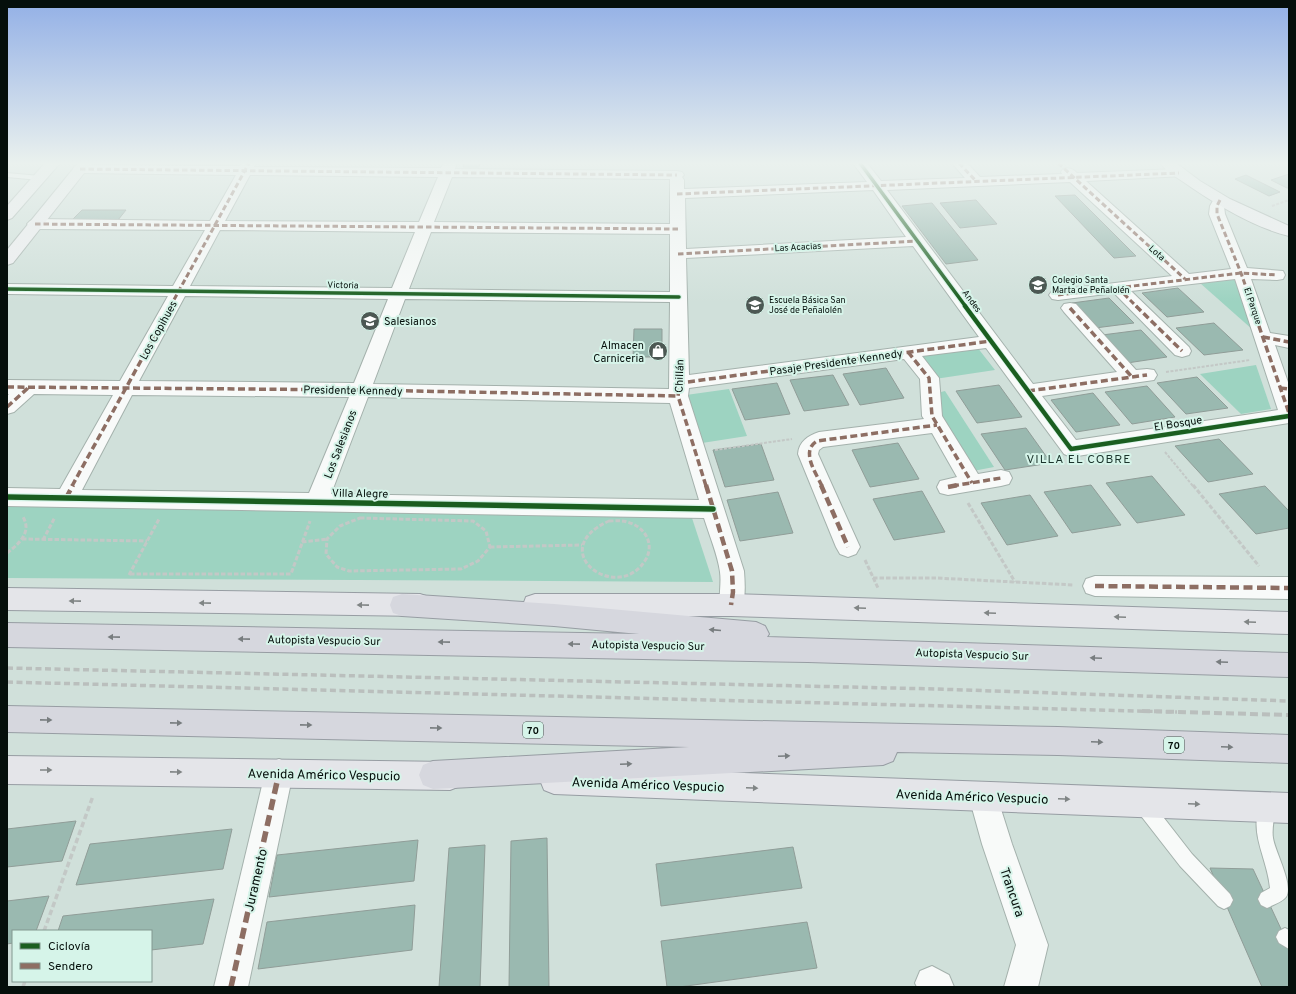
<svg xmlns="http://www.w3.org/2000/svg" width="1296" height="994" viewBox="0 0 1296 994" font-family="Overpass,sans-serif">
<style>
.green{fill:#9dd3c1}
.building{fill:#9ab9b0;stroke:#909d98}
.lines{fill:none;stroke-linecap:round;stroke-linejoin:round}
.lane-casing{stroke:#a4b1ac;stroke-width:2}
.street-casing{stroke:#a4b1ac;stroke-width:2}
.secondary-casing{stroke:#a4b1ac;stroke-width:2}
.primary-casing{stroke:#979da3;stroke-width:2}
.highway-casing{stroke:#979da3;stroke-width:2}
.path-far2{stroke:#c3c8c6;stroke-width:2;stroke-dasharray:3 1.5;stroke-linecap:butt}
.path-far1{stroke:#c3c8c6;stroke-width:3;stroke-dasharray:4.5 2;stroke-linecap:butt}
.path{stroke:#c3c8c6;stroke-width:3.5;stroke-dasharray:5.5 3;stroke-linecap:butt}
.lane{fill:#f8faf9;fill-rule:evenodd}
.street{fill:#f8faf9;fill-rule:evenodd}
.secondary{fill:#eeeff1;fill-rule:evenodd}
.primary{fill:#e4e5e9;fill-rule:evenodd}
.highway{fill:#d6d7de;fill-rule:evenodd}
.rail-far1{stroke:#babfbd;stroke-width:3.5;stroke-dasharray:6 3.5;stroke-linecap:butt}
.rail{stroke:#babfbd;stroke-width:4;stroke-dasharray:8 4;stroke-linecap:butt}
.quiet-far3{stroke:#8d6e63;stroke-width:3;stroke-dasharray:5.5 3;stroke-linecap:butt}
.quiet-far2{stroke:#8d6e63;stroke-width:3.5;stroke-dasharray:7 3.5;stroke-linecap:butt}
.quiet-far1{stroke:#8d6e63;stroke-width:4.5;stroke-dasharray:9 4.5;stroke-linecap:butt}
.quiet{stroke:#8d6e63;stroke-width:5.5;stroke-dasharray:11 5.5;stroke-linecap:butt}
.cycleway-far2-casing{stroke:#d6f4e9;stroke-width:5.5}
.cycleway-far1-casing{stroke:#d6f4e9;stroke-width:6}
.cycleway-casing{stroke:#d6f4e9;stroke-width:8}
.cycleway-far2{stroke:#1b5e20;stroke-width:3.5}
.cycleway-far1{stroke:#1b5e20;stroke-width:4.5}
.cycleway{stroke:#1b5e20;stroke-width:5.5}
.oneway{fill:#808585}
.oneway2{fill:#787d7f}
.labels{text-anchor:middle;stroke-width:4;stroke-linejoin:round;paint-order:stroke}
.far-street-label{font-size:9px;fill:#050f0b;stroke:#d6f4e9}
.far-poi-label{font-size:9px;fill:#050f0b;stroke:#d6f4e9;text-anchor:start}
.shield{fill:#d6f4e9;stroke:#44544e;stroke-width:1}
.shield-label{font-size:10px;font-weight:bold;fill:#050f0b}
.poi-label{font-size:11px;fill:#050f0b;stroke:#d6f4e9;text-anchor:start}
.street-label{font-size:11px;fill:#050f0b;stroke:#d6f4e9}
.neighbourhood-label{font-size:12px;letter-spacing:1px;fill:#1b342c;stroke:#d6f4e9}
.near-street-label{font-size:13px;fill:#050f0b;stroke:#d6f4e9}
</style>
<rect width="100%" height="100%" fill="#d0e0da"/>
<g class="green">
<path d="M1237,278L1253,330L1200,283Z"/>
<path d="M977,347L995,370L935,379L918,355Z"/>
<path d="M1256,365L1271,409L1241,414L1200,374Z"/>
<path d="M729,389L747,436L702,443L686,395Z"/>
<path d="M945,391L994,467L973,471L939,416L937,393Z"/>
<path d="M7,506L692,518L713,582L7,578Z"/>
</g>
<g class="building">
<path d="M464,163H480L479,167H463Z"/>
<path d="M1289,174V188H1287L1271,180Z"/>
<path d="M1246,175L1280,192L1269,196L1235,179Z"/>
<path d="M1075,195L1136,256L1114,258L1055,196Z"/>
<path d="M976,200L997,224L960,228L940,203Z"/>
<path d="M932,203L978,260L946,264L902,206Z"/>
<path d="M82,210H126L118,220H72Z"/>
<path d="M1178,288L1204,312L1167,317L1142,293Z"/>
<path d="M1109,298L1134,323L1095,328L1072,303Z"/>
<path d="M1214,323L1243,350L1204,355L1176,328Z"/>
<path d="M634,329H662V357H633Z"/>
<path d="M1141,330L1167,357L1127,363L1102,335Z"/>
<path d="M886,368L904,398L860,405L843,374Z"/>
<path d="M833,375L849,405L804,411L790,380Z"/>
<path d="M1197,377L1228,408L1186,414L1157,383Z"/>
<path d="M777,383L790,414L745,420L732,389Z"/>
<path d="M999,385L1022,417L977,423L956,391Z"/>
<path d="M1147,386L1175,417L1132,424L1105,392Z"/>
<path d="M1093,393L1120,425L1076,432L1051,400Z"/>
<path d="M1026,428L1051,463L1005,470L981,434Z"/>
<path d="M1219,439L1253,474L1208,482L1175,446Z"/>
<path d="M898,443L919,479L870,487L852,450Z"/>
<path d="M761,444L774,480L725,487L713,450Z"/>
<path d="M1152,476L1185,515L1137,523L1106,483Z"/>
<path d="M1091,485L1121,525L1072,533L1044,492Z"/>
<path d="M1265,486L1289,511V528L1256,534L1219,494Z"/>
<path d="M922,491L945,532L894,540L873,499Z"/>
<path d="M778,492L793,533L740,541L727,500Z"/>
<path d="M1030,495L1058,536L1007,545L981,503Z"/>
<path d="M76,821L62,861L7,867V829Z"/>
<path d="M232,829L223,869L76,885L90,844Z"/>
<path d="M547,838L549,987H509L511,841Z"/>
<path d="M418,840L414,881L269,897L277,855Z"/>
<path d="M485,845L480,987H439L449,848Z"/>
<path d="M793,847L802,888L661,906L656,864Z"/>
<path d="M1210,868L1253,869L1289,946V987H1262Z"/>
<path d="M49,896L36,931H13V943L7,944V901Z"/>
<path d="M214,899L203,944L151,950V931H58L63,916Z"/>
<path d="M415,905L412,950L258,969L267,922Z"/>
<path d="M807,922L817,968L679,987H667L661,941Z"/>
</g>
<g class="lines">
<g class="lane-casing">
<g id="lane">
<path d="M7,173L40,176L44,178L40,180L7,177Z"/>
<path d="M1144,798L1150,800L1192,854L1230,894L1233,900L1230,906L1224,909L1218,906L1180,866L1138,812L1136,806L1138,800Z"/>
<path d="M1267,799L1273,801C1277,812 1271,826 1273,838C1275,852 1294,885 1286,897C1282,902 1273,905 1267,908L1261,905L1258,899L1261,893L1270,888C1267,856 1248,834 1261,801Z"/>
<path d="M1285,928L1289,930V949L1279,943L1276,937L1279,931Z"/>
</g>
</g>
<g class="street-casing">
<g id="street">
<path d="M242,163H256L254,167L441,168L443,163H457L455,169L677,171L682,172L684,175L682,177L684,180V189L867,182L853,163H867L881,181L965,178L952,163H967L980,177L1062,174L1061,172L1063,169C1069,167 1073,169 1077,173L1179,169L1184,170L1186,173L1184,176L1086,181L1189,274L1231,269L1209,214L1210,206L1215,197L1220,196L1225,197L1227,200L1224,206L1225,214L1247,268L1283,271L1285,275L1283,279L1277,280L1251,279L1270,333L1289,336V348L1275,345L1289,385V423L1071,457L1064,454L986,348L922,356L939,378L942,416L978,474L1001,470L1009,472L1012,478L1009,484L1001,486L948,495L940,493L937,487L940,481L957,477L932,433L823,447L819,450L818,454L860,547L856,554L848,557L840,554L836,547L798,454C799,441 808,436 819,432L924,419L922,416L920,379L904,359L689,388L688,396L744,571C745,586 746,599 740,613L731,616L722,613C717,601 722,586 720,572C718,556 709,534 704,518L7,506V488L60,489L113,395L34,394L14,412L7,414V396L9,394H7V380L120,381L168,296L7,294V284L173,286L205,230L35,229L30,227L27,224L30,221L35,219L210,221L236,175L80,173L75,172L73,169L75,166L80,165L240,166ZM250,175L438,177L419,222L225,221ZM452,177L670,179V224L434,222ZM1070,182L1172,276L1058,290L1052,291L1049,295L1052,299L1058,300L1114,293L1175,355L1182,357L1189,355L1191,351L1189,347L1131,291L1235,279L1278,410L1076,440L1042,396L1154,380L1157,375L1154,370L1147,369L1136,370L1076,304L1070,303L1064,304L1061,308L1064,312L1117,372L1033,384L887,190ZM873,190L906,237L686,249L685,198ZM220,230L415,232L392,288L190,286ZM431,232L670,234V292L409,289ZM913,246L979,337L689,375L686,258ZM185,296L388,299L354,383L139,381ZM405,299L670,302L669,389L373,384ZM132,395L349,397L309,493L82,490ZM368,397L670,403L699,500L331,494Z"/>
<path d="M1095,576L1289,577V599L1095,596L1086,593L1083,586L1086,579Z"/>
<path d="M279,759L289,763L293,773L248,987H214L265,773L269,763Z"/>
<path d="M984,782L994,787L1012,844L1048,945L1038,987H1004L1016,945L982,844L969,797L974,787Z"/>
<path d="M932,966L949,975L954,987H917L915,983L920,971Z"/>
</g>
</g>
<g class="secondary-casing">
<g id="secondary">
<path d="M45,163H60L12,218L7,220V206Z"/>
<path d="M78,163H92L13,263L7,265V250Z"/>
<path d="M1160,163H1176L1200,181L1230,199L1289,226V236C1252,227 1212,202 1182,181C1174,176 1165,170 1160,163Z"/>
</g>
</g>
<g class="primary-casing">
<g id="primary">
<path d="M7,588L420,594L429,597L432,605L429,613L420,616L7,610Z"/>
<path d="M535,594H731L1289,612V634L731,616H535L526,613L523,605L526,597Z"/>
<path d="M7,756L450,762L460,766L464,776L460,786L450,790L7,784Z"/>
<path d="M554,766L1289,793V823L554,794L544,790L540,780L544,770Z"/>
</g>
</g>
<g class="highway-casing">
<g id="highway">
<path d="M402,594L554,604L756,622L765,626L769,634L767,637L1289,653V677L808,662L7,647V623L639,634L554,626L402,616L393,613L390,605L393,597Z"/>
<path d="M7,706L1058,727L1289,735V763L1058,755L897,752L893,761L883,765L433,789L423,785L419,775L423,765L433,761L689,747L7,732Z"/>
</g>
</g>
<g class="path-far2">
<path d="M1272,206L1289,200"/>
<path d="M1166,372L1250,360"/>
<path d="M715,450L792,439"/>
<path d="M1165,452L1193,486"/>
</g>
<g class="path-far1">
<path d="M1193,485L1259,566"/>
<path d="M968,503L1015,582"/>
<path d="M360,518L473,521L486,531L490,547L478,561L461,569L349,571L337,567L326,554L327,539L340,526Z"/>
<path d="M609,521C615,521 621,520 627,522C644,526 655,543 646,559C619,606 542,551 609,521Z"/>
<path d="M22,539L147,541"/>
<path d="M43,540L55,517"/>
<path d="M302,542L327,539"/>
<path d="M490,547L582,545"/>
<path d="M7,553C19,544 32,532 23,517"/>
<path d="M865,560L878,588"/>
<path d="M130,574H291L310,521"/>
<path d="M129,575L159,519"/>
<path d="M873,578H936L1074,585"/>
</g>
<g class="path">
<path d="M44,931L93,796"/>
<path d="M23,987L25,981"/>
</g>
<use href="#lane" class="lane"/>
<use href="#street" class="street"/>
<use href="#secondary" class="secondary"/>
<use href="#primary" class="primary"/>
<use href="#highway" class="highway"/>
<g class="rail-far1">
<path d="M7,668L936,689L1289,701"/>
<path d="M7,682L1177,712"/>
</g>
<path class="rail" d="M1142,711L1289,715"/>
<g class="quiet-far3">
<path d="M959,163L976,181"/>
<path d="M1058,163L1185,279"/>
<path d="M80,169L677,175"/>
<path d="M677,194L1179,173"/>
<path d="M1220,200L1217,206V214L1241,273L1253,307"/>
<path d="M35,224L678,229"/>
<path d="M678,254L918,241"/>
<path d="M1118,288L1137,307"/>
<path d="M1058,295L1241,273L1277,275"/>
<path d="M170,307L249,163"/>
</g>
<g class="quiet-far2">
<path d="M1136,306L1182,351"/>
<path d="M1252,306L1289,413"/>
<path d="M1070,308L1132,377"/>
<path d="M1263,337L1289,342"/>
<path d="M908,352L929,378L932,416L972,483"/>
<path d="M7,387L361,390L678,396"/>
<path d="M1280,388L1289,389"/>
<path d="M1028,391L1147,375"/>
<path d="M7,407L28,388"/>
<path d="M72,486L171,306"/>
<path d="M706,486L678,396L680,383L991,341"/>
<path d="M822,486C816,473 800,451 817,441L937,425"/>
<path d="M952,486L1001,478"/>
</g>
<g class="quiet-far1">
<path d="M706,485L732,571L733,592L731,605"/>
<path d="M821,485L848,547"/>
<path d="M948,487L958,485"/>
<path d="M66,498L73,485"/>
<path d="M1095,586L1289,588"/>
</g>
<path class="quiet" d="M231,987L279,773"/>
<g class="cycleway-far2-casing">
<g id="cycleway-far2">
<path d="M860,163L966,307"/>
<path d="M7,289L679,297"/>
</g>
</g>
<g class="cycleway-far1-casing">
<path id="cycleway-far1" d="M965,306L1071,449L1289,416"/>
</g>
<g class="cycleway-casing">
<path id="cycleway" d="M7,497L713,509"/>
</g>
<use href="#cycleway-far2" class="cycleway-far2"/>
<use href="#cycleway-far1" class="cycleway-far1"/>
<use href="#cycleway" class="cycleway"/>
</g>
<defs><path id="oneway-solid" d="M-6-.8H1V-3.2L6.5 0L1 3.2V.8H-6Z"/></defs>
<g class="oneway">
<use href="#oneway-solid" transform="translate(75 601) rotate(-179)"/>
<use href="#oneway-solid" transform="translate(205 603) rotate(-179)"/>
<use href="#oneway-solid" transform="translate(363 605) rotate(-179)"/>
<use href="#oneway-solid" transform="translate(860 608) rotate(-178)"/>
<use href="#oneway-solid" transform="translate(990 613) rotate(-178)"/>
<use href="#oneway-solid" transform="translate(1120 617) rotate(-178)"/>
<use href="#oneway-solid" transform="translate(1250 622) rotate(-178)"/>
<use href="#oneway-solid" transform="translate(46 770)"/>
<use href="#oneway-solid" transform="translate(176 772) rotate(1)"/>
<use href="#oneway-solid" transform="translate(752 788) rotate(2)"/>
<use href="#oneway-solid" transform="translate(1064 799) rotate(2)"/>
<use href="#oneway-solid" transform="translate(1194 804) rotate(2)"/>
</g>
<g class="oneway2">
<use href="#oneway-solid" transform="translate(715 630) rotate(-175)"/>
<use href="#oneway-solid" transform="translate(114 637) rotate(-179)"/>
<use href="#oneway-solid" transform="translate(244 639) rotate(-179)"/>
<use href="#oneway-solid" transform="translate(444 642) rotate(-179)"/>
<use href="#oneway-solid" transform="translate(574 644) rotate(-179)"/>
<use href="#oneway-solid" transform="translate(1096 658) rotate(-178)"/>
<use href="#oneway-solid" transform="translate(1222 662) rotate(-178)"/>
<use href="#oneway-solid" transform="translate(46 720) rotate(1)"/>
<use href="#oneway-solid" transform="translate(176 723) rotate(1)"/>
<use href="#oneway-solid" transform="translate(306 725) rotate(1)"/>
<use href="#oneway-solid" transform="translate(436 728) rotate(1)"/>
<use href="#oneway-solid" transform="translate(1097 742) rotate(2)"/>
<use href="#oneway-solid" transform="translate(1227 747) rotate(2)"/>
<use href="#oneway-solid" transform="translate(784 756) rotate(-3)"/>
<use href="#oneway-solid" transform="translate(626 764) rotate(-3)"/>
</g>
<linearGradient id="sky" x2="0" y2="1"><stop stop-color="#93b0e6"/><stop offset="0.54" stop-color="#eaf1ee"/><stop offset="1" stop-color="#eaf1ee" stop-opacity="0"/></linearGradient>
<rect width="1296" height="302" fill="url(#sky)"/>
<defs>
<g id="school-disc" transform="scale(1)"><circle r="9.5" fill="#4c5853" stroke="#d6f4e9"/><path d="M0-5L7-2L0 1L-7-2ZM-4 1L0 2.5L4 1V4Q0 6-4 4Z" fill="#fff"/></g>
<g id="shop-disc" transform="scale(1)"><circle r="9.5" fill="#4c5853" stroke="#d6f4e9"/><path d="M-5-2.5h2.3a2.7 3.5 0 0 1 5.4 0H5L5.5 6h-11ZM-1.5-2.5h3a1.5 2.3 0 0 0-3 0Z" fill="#fff"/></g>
</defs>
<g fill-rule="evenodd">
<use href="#school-disc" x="1038" y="285"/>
<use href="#school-disc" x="755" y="305"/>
<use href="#school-disc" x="370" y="321"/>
<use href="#shop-disc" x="658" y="351"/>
</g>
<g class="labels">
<g class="far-street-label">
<text transform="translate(798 247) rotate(-3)" y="3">Las Acacias</text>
<text transform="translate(1157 253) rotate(42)" y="3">Lota</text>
<text transform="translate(343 285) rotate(1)" y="3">Victoria</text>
<text transform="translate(972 301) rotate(54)" y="3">Andes</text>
<text transform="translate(1253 306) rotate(71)" y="3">El Parque</text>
</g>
<g class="far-poi-label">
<text x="1052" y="283">Colegio Santa<tspan x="1052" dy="10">Marta de Peñalolén</tspan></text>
<text x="769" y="303">Escuela Básica San<tspan x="769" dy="10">José de Peñalolén</tspan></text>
</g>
<g class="shield">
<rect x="523" y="722" width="20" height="16" rx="3"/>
<rect x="1164" y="737" width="20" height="16" rx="3"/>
</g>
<g class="shield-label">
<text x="533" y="734">70</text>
<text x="1174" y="749">70</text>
</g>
<g class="poi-label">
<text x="384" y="325">Salesianos</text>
<text x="644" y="349" text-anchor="end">Almacen<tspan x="644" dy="13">Carniceria</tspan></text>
</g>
<g class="street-label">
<text transform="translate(158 330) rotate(-61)" y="4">Los Copihues</text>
<text transform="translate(836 362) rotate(-8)" y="4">Pasaje Presidente Kennedy</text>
<text transform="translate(679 376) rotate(-88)" y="4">Chillán</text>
<text transform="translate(353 390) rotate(1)" y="4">Presidente Kennedy</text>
<text transform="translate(1178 423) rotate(-9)" y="4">El Bosque</text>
<text transform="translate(340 444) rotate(-69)" y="4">Los Salesianos</text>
<text transform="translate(360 493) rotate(1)" y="4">Villa Alegre</text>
<text transform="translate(324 640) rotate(1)" y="4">Autopista Vespucio Sur</text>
<text transform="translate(648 645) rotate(1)" y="4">Autopista Vespucio Sur</text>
<text transform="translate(972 654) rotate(2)" y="4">Autopista Vespucio Sur</text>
</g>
<g class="neighbourhood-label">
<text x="1079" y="463">VILLA EL COBRE</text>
</g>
<g class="near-street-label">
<text transform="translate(324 774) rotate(1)" y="5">Avenida Américo Vespucio</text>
<text transform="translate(648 784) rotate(2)" y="5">Avenida Américo Vespucio</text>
<text transform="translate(972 796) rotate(2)" y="5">Avenida Américo Vespucio</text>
<text transform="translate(255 880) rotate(-77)" y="5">Juramento</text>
<text transform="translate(1013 892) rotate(71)" y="5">Trancura</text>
</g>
</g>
<rect width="1296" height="994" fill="none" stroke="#050f0b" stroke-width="16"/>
<rect x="12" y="930" width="140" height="52" fill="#d6f4e9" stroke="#829890"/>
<rect x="20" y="943" width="20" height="6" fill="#1b5e20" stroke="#829890"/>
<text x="48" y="950" font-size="12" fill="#050f0b">Ciclovía</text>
<rect x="20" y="963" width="20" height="6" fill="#8d6e63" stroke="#829890"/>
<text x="48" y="970" font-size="12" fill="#050f0b">Sendero</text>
</svg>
